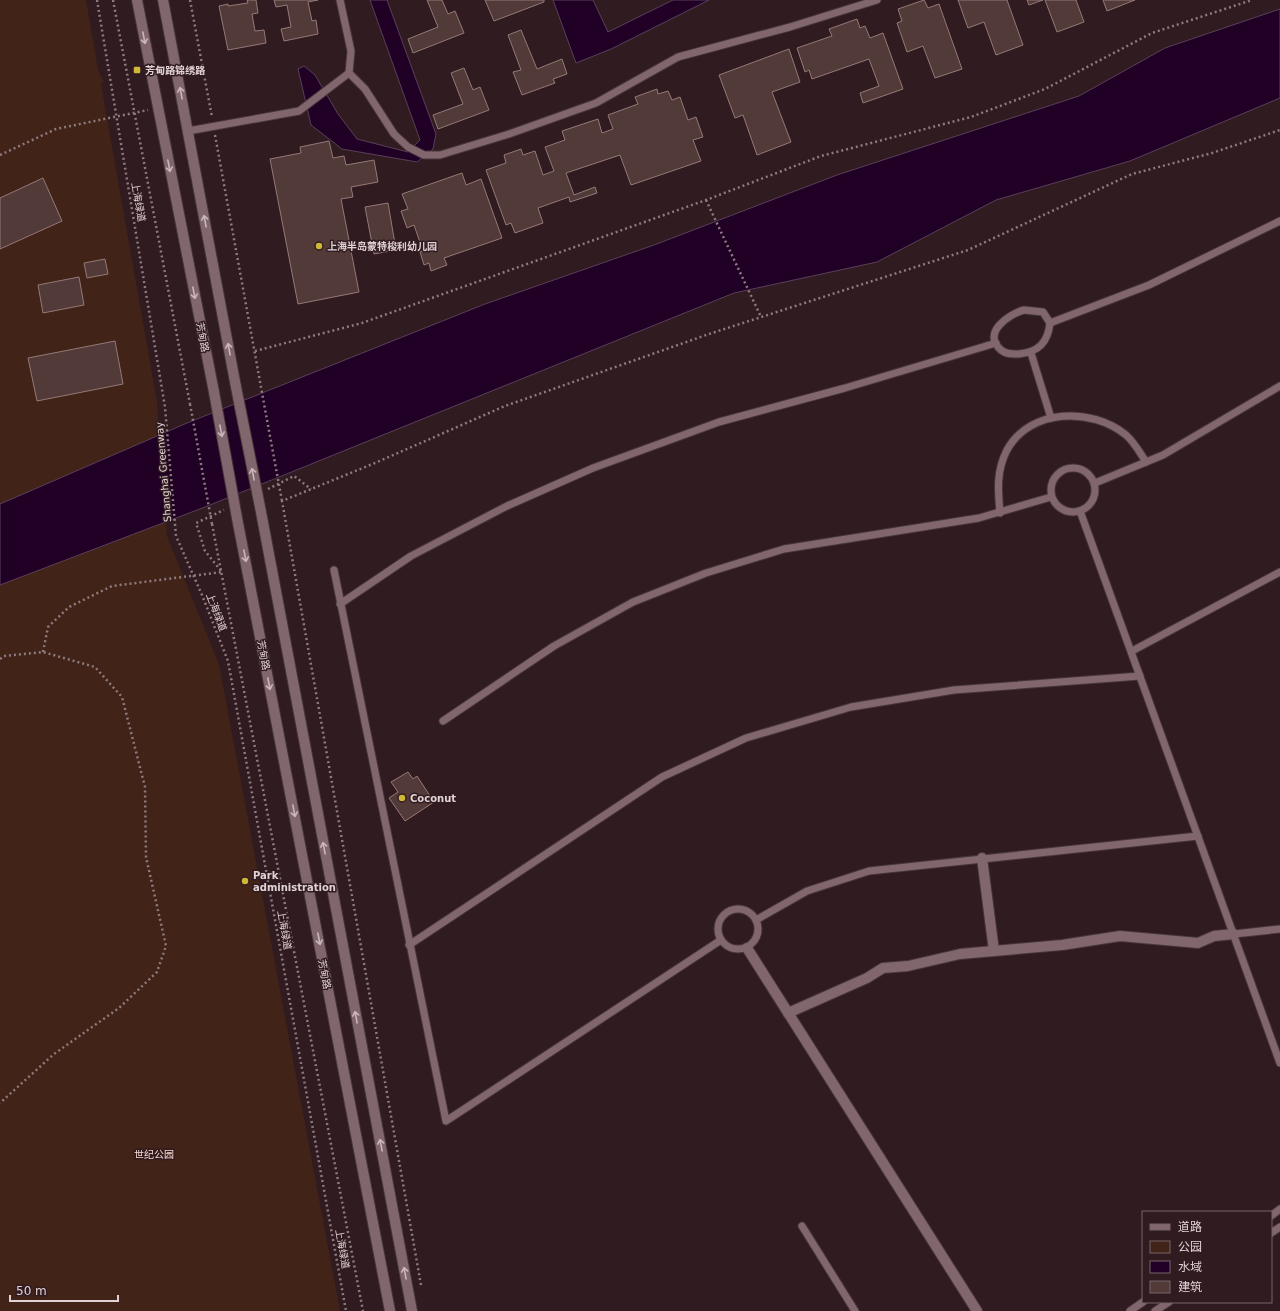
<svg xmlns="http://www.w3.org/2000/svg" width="1280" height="1311" viewBox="0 0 1280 1311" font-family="'DejaVu Sans','Noto Sans SC',sans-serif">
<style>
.green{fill:#412317}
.water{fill:#210025;stroke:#5b3f5a}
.building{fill:#523a39;stroke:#947977}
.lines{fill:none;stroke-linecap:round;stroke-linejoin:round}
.service-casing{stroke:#47363b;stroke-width:9}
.minor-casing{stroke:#47363b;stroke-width:12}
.secondary-casing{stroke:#47363b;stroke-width:12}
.path{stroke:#8d7b7f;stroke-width:2.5;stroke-dasharray:2 3;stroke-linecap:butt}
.service{stroke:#81676d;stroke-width:7}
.minor{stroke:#81676d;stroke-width:10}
.secondary{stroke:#81676d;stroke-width:10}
.secondary-bridge-casing{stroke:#47363b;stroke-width:12;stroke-linecap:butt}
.path-bridge{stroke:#8d7b7f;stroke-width:2.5;stroke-dasharray:2 3;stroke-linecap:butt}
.secondary-bridge{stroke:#81676d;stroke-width:10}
.oneway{stroke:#c9b7bb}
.poi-dot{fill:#ceb837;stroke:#301b20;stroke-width:1.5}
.labels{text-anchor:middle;stroke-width:3;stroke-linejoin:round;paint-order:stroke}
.poi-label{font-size:10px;font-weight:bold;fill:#e1d2d5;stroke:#301b20;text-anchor:start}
.street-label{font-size:10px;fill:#e1d2d5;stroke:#301b20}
.park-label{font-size:10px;fill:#fdd8ca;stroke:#301b20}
</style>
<rect width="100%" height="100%" fill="#301b20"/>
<path class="green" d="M0,0H86L98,70L104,82L101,84L157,402L167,536L219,664L340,1311H0Z"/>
<g class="water">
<path d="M370,0H387L436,134L433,149L417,162L342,149L311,125L298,69L304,66L315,75L338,114L357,139L408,152L420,140Z"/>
<path d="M553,0H593L608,32L673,0H709L611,49L576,63Z"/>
<path d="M1280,9V98L1130,161L996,200L877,262L734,293L205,507L0,585V504L187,423L485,304L654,245L837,175L1079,96L1165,48Z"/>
</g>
<g class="building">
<path d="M247,0H256L258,13L252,14L255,31L264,30L266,43L228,50L219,6L228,4V6L248,3Z"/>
<path d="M274,0H318L308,2L312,21L316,20L318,34L284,41L281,29L291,27L287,5L276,7Z"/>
<path d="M427,0H442L448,14L455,11L464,33L413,53L408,39L438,27Z"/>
<path d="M485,0H544V2L494,21Z"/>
<path d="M924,0L928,8L939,4L962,69L935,78L923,46L907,52L897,23L902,21L898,9Z"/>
<path d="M958,0H1007L1023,45L996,55L984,22L968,28Z"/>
<path d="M1027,0H1043L1029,5Z"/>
<path d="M1045,0H1076L1084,22L1057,32Z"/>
<path d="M1103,0H1135L1107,11Z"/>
<path d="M857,19L860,28L865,26L870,38L883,33L903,89L863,103L860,93L879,86L869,59L812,79L809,70L805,72L797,48L832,36L829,29Z"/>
<path d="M521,30L537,69L562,59L567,74L553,79L555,83L522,95L513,72L521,70L508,35Z"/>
<path d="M789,49L800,82L772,92L791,142L757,155L743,115L735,118L719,75Z"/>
<path d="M464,68L473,90L480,87L489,110L438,129L433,115L463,104L451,73Z"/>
<path d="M657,89L658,94L668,91L672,100L680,97L688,120L696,117L703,137L693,140L701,161L631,185L620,155L566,173L574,195L595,187L597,193L570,202L569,197L538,208L543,223L515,233L511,223L506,225L486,170L506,163L504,155L521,149L523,155L535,151L543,175L554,171L545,147L565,140L562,131L598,119L602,133L613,129L608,115L638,104L635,97Z"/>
<path d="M329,141L333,158L344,156L346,165L374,160L378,182L351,187L353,197L341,199L359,292L298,304L270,159L301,153L300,147Z"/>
<path d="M462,173L466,185L481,179L502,238L444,258L447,265L431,271L429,263L424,265L420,252L423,251L414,225L407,228L401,211L408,209L402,194Z"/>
<path d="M43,178L62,221L0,249V198Z"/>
<path d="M388,203L396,250L374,254L365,207Z"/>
<path d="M105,259L108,274L87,278L84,263Z"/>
<path d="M79,277L84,305L43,313L38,285Z"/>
<path d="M115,341L123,384L37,401L28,358Z"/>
<path d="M408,772L413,779L417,776L434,802L405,821L389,798L398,792L391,782Z"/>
</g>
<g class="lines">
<g class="service-casing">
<g id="service">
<path d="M340,0L351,51L349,73L365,89L394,134L408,147L424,155H440L509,134L596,103L678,57L790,27L877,0"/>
<path d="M188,131L299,111L349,73"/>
<path d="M1024,310L1043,312L1050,323C1048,342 1039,352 1019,354C1013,354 1007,355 1001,350C981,333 1009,314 1024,310Z"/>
<path d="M1050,323L1149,285L1280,221"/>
<path d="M1031,353L1051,418"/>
<circle cx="1073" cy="490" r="22"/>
<path d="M1095,483L1163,455L1280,386"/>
<path d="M1080,511L1280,1063"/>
<path d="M1000,513C998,491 996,471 1007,450C1030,408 1092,407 1126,435C1135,443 1140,453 1146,462"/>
<path d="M334,570L446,1121L721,940"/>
<path d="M340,604L411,556L507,506L593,468L719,422L845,388L996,343"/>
<path d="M1132,651L1280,572"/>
<path d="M443,721L554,646L633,602L706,573L784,549L979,518L1051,497"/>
<circle cx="738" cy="929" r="20"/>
<path d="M756,920L807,891L869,871L1198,836"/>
<path d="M1234,934L1280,929"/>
<path d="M409,945L662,777L746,738L851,707L954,690L1140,676"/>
<path d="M1271,1216L1280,1209"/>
<path d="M802,1226L855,1311"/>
<path d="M1271,1233L1280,1227"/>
<path d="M1130,1311L1143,1302"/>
<path d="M1155,1311L1169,1302"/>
</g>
</g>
<g class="minor-casing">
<g id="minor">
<path d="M982,858L994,951"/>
<path d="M747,948L977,1311"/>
<path d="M788,1013L867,978L883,968L908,966L960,954L1062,945L1120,936L1198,943L1214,936L1234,934"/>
</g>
</g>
<g class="secondary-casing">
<g id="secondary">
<path d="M137,0L214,392"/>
<path d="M163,0L236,387"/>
<path d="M261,512L412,1311"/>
<path d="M237,518L390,1311"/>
</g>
</g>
<g class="path">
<path d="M97,0L165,407L176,536L202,595L228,661L346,1311"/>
<path d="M113,0L190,404"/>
<path d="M190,0L212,117"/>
<path d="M215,135L267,420"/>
<path d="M0,155L56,129L148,110"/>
<path d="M706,200L761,317"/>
<path d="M255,351L362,323L706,200L821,156L971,117L1045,89L1152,33L1252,0"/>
<path d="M268,489L294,476L311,489"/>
<path d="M212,524L363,1311"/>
<path d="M43,652L48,627L69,607L112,586L222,572L205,551L196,523L224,510"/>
<path d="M0,659L4,656L43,652L95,667L122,697L145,787L146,857L166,946L157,972L119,1008L54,1054L0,1103"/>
<path d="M421,1285L282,501L375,463L505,406L709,334L968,250L1132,174L1212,153L1280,130"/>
</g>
<use href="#service" class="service"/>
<use href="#minor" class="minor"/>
<use href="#secondary" class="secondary"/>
<g class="secondary-bridge-casing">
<g id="secondary-bridge">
<path d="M236,387L261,512"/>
<path d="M214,392L237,518"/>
</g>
</g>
<g class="path-bridge">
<path d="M190,404L212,524"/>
<path d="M267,420L282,501"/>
</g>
<use href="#secondary-bridge" class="secondary-bridge"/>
</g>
<defs><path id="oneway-shaft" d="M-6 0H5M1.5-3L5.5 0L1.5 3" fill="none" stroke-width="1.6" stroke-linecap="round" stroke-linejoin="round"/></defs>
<g class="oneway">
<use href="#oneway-shaft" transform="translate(144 38) rotate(79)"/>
<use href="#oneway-shaft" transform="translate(181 93) rotate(-101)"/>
<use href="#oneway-shaft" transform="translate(169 166) rotate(79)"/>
<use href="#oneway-shaft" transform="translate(205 221) rotate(-101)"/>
<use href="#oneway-shaft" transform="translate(194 293) rotate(79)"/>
<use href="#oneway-shaft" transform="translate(229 349) rotate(-101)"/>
<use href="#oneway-shaft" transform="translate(221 431) rotate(79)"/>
<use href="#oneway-shaft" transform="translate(253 474) rotate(-101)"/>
<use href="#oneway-shaft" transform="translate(245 556) rotate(79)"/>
<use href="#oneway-shaft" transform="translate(269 684) rotate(79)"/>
<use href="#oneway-shaft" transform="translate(294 811) rotate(79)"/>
<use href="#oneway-shaft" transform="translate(324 848) rotate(-101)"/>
<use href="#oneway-shaft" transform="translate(319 939) rotate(79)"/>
<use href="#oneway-shaft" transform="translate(356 1017) rotate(-101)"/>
<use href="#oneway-shaft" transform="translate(381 1145) rotate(-101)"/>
<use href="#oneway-shaft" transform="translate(405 1273) rotate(-101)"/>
</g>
<g class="poi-dot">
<rect x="133" y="66" width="8" height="8" rx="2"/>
<circle cx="319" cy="246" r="4"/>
<circle cx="402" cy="798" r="4"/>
<circle cx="245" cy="881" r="4"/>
</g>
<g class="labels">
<g class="poi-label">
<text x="145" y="74">芳甸路锦绣路</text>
<text x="327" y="250">上海半岛蒙特梭利幼儿园</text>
<text x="410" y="802">Coconut</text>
<text x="253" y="879">Park<tspan x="253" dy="12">administration</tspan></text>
</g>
<g class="street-label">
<text transform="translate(139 202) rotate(80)" y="4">上海绿道</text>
<text transform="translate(203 337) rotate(79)" y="4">芳甸路</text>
<text transform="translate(163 472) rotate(-95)" y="4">Shanghai Greenway</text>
<text transform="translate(217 612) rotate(69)" y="4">上海绿道</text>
<text transform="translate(264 655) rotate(79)" y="4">芳甸路</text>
<text transform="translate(285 930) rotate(80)" y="4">上海绿道</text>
<text transform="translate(325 974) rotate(79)" y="4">芳甸路</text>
<text transform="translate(343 1249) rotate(80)" y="4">上海绿道</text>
</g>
<g class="park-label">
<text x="154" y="1158">世纪公园</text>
</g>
</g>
<rect x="1142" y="1211" width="130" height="92" fill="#301b20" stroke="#776468"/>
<rect x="1150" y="1224" width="20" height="6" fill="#81676d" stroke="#776468"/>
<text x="1178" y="1231" font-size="12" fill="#e1d2d5">道路</text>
<rect x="1150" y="1241" width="20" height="12" fill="#412317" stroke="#776468"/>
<text x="1178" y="1251" font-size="12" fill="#e1d2d5">公园</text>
<rect x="1150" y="1261" width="20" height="12" fill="#210025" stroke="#776468"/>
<text x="1178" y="1271" font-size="12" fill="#e1d2d5">水域</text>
<rect x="1150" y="1281" width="20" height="12" fill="#523a39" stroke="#776468"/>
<text x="1178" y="1291" font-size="12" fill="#e1d2d5">建筑</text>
<path d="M10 1295v6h108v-6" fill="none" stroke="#e1d2d5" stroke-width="2"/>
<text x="16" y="1295" font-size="12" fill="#e1d2d5" stroke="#301b20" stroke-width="3" paint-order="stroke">50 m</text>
</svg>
